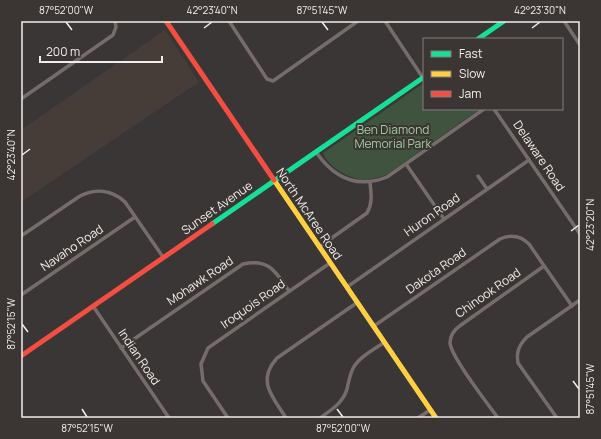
<svg xmlns="http://www.w3.org/2000/svg" width="601" height="439" viewBox="0 0 601 439" font-family="Manrope,sans-serif">
<style>
.built{fill:#463d38}
.green{fill:#40533f}
.lines{fill:none;stroke-linecap:round;stroke-linejoin:round}
.street{stroke:#776c6c;stroke-width:3.5}
.fast{stroke:#16e098;stroke-width:5}
.slow{stroke:#ffcf43;stroke-width:5}
.jam{stroke:#f24e42;stroke-width:5}
.ticks{fill:none;stroke:#f1edec;stroke-width:1.5}
.labels{text-anchor:middle;stroke-width:4;stroke-linejoin:round;paint-order:stroke}
.park-label{font-size:12px;fill:#a1cc9f;stroke:#3b3533}
.street-label{font-size:12px;fill:#f1edec;stroke:#3b3533}
.neatline{fill:none;stroke:#f1edec;stroke-width:1.5}
.ticks-label{font-size:10px;text-anchor:middle;fill:#f1edec}
</style>
<rect width="100%" height="100%" fill="#393635"/>
<path class="built" d="M165,30L199,82L21,202V130Z"/>
<path class="green" d="M424,83V109H480L386,175C379,177 371,180 364,180C348,178 329,168 323,153Z"/>
<g class="lines">
<g class="street">
<path d="M229,21L267,79L273,81L358,21"/>
<path d="M385,21L423,78"/>
<path d="M564,21L580,45"/>
<path d="M21,99L113,35L116,27L115,21"/>
<path d="M494,109L580,234"/>
<path d="M316,152C334,178 357,189 387,177L484,109"/>
<path d="M406,164L444,219"/>
<path d="M478,176L487,189"/>
<path d="M21,236L80,196C96,188 112,190 125,202L163,257"/>
<path d="M319,247L367,213C373,203 371,193 370,182"/>
<path d="M347,287L529,160"/>
<path d="M21,295L135,217"/>
<path d="M93,306L169,418"/>
<path d="M374,326L500,239C511,234 520,235 529,244L572,306"/>
<path d="M121,348L243,264C269,258 276,272 289,291"/>
<path d="M228,418L203,381L201,364L208,348L330,263"/>
<path d="M286,418C273,397 256,381 277,358L358,302"/>
<path d="M320,418C331,410 343,403 347,389C349,381 350,372 355,365C362,355 375,349 385,342"/>
<path d="M418,418L430,410"/>
<path d="M498,418C488,404 451,357 450,343C450,335 455,329 461,325L544,266"/>
<path d="M557,418L518,363C516,352 519,345 527,337L580,300"/>
</g>
<g class="fast">
<path d="M478,39L504,21"/>
<path d="M212,224L424,77"/>
</g>
<path class="slow" d="M274,180L436,418"/>
<g class="jam">
<path d="M166,21L274,180"/>
<path d="M21,356L212,224"/>
</g>
</g>
<path class="ticks" d="M66,22L72,30M322,22L328,30M204,28L212,22M532,28L540,22M22,155L30,149M571,231L579,225M22,324L28,332M573,381L579,389M82,409L87,417M337,409L343,417"/>
<g class="labels">
<g class="park-label">
<text x="393" y="134">Ben Diamond<tspan x="393" dy="14">Memorial Park</tspan></text>
</g>
<g class="street-label">
<text transform="translate(539 156) rotate(56)" y="4">Delaware Road</text>
<text transform="translate(217 208) rotate(-35)" y="4">Sunset Avenue</text>
<text transform="translate(309 214) rotate(56)" y="4">North McAree Road</text>
<text transform="translate(432 215) rotate(-35)" y="4">Huron Road</text>
<text transform="translate(72 248) rotate(-34)" y="4">Navaho Road</text>
<text transform="translate(436 271) rotate(-35)" y="4">Dakota Road</text>
<text transform="translate(200 281) rotate(-34)" y="4">Mohawk Road</text>
<text transform="translate(488 293) rotate(-35)" y="4">Chinook Road</text>
<text transform="translate(253 304) rotate(-35)" y="4">Iroquois Road</text>
<text transform="translate(139 357) rotate(56)" y="4">Indian Road</text>
</g>
</g>
<rect width="601" height="439" fill="none" stroke="#3b3533" stroke-width="44"/>
<rect x="423" y="38" width="140" height="72" fill="#3b3533" stroke="#847f7d"/>
<rect x="431" y="51" width="20" height="6" fill="#16e098" stroke="#847f7d"/>
<text x="459" y="58" font-size="12" fill="#f1edec">Fast</text>
<rect x="431" y="71" width="20" height="6" fill="#ffcf43" stroke="#847f7d"/>
<text x="459" y="78" font-size="12" fill="#f1edec">Slow</text>
<rect x="431" y="91" width="20" height="6" fill="#f24e42" stroke="#847f7d"/>
<text x="459" y="98" font-size="12" fill="#f1edec">Jam</text>
<path d="M40 56v6h122v-6" fill="none" stroke="#f1edec" stroke-width="2"/>
<text x="46" y="56" font-size="12" fill="#f1edec" stroke="#3b3533" stroke-width="3" paint-order="stroke">200 m</text>
<rect x="22" y="22" width="557" height="395" class="neatline"/>
<g class="ticks-label">
<text x="66" y="14">87°52'00"W</text>
<text x="212" y="14">42°23'40"N</text>
<text x="322" y="14">87°51'45"W</text>
<text x="540" y="14">42°23'30"N</text>
<text transform="translate(11 155) rotate(-90)" y="4">42°23'40"N</text>
<text transform="translate(590 225) rotate(-90)" y="4">42°23'20"N</text>
<text transform="translate(11 324) rotate(-90)" y="4">87°52'15"W</text>
<text transform="translate(590 389) rotate(-90)" y="4">87°51'45"W</text>
<text x="87" y="432">87°52'15"W</text>
<text x="343" y="432">87°52'00"W</text>
</g>
</svg>
